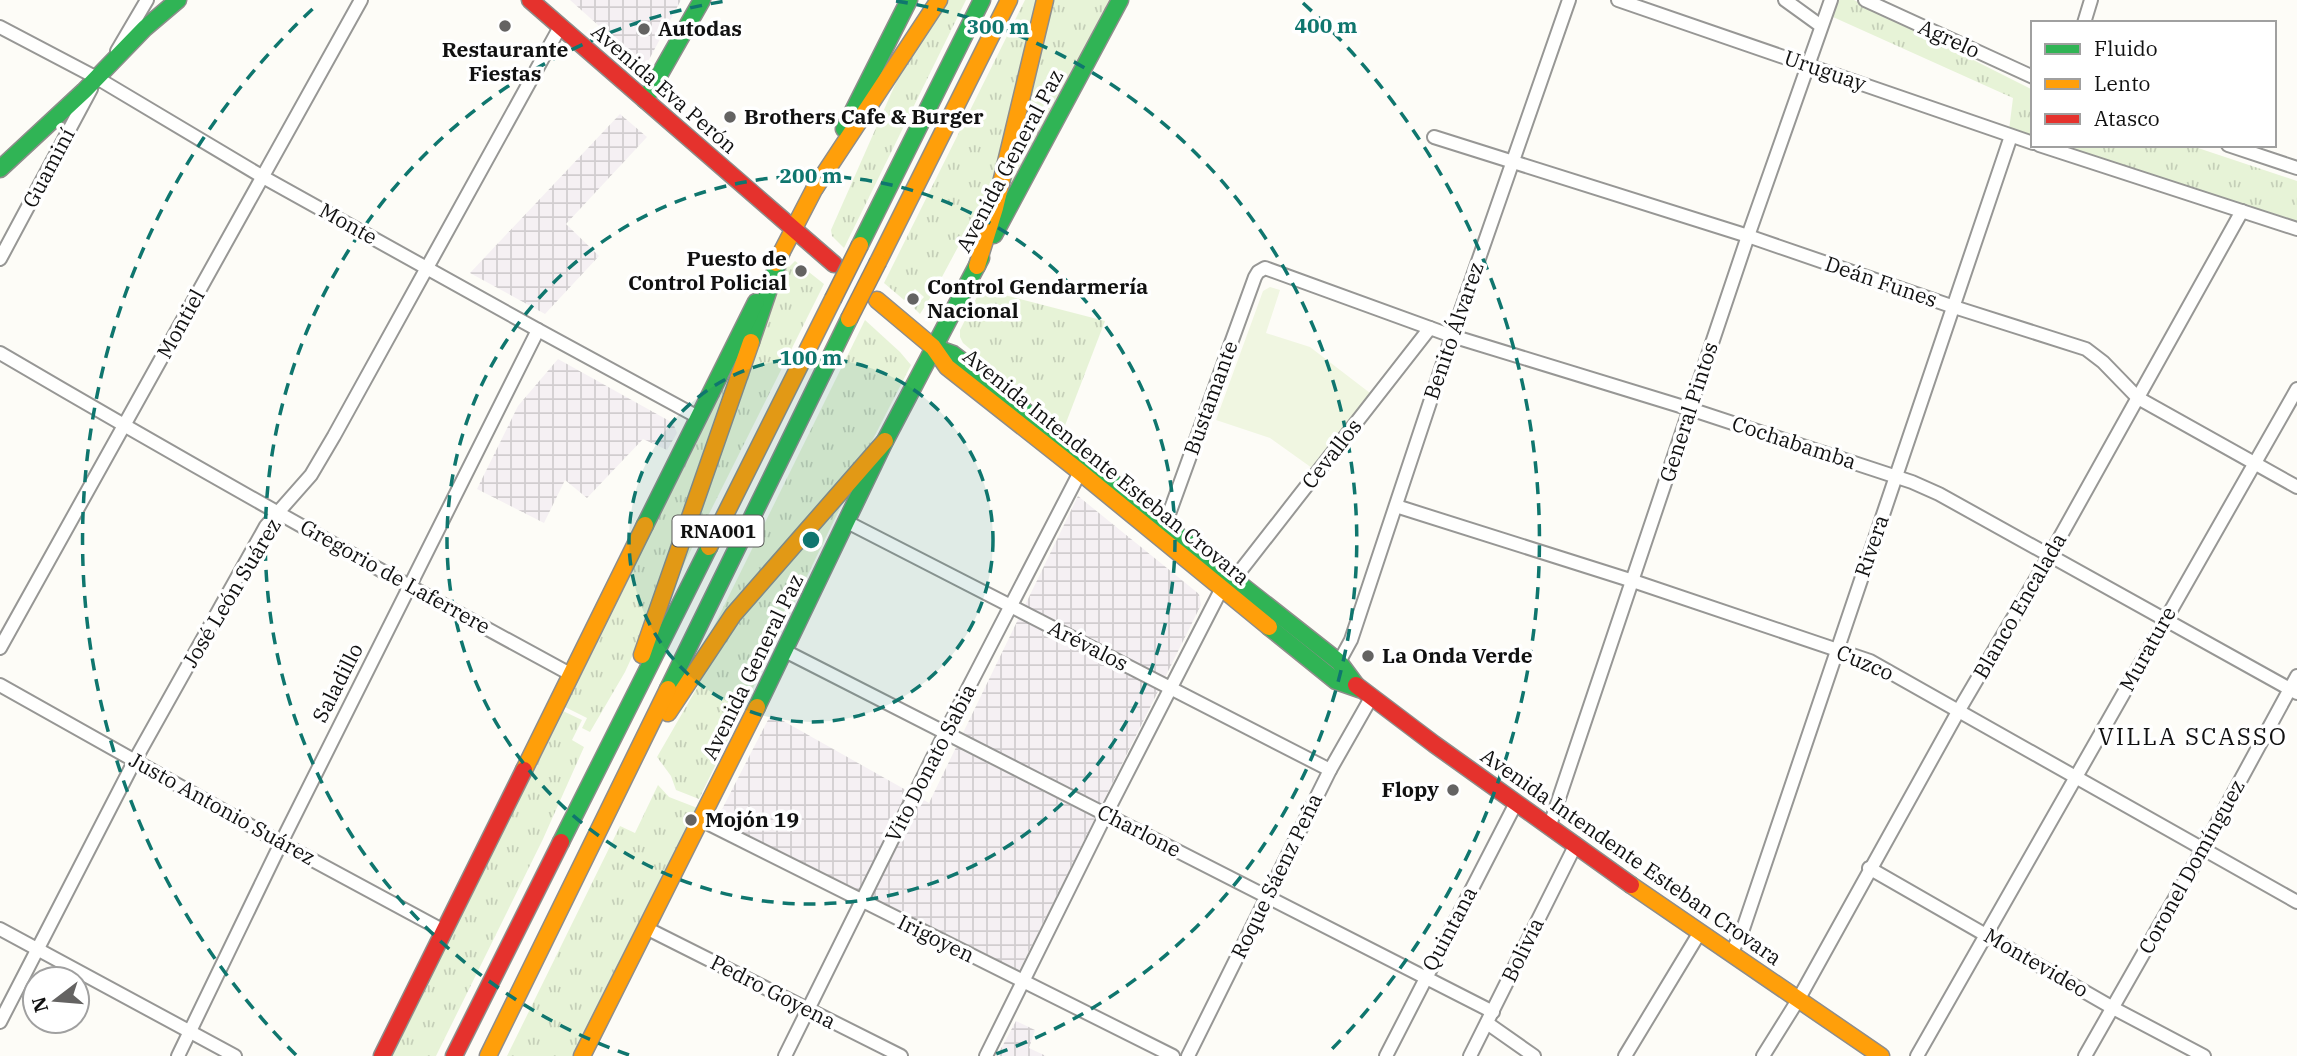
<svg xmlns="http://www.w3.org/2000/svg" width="2297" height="1056" viewBox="0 0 2297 1056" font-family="'IBM Plex Serif',serif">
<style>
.industrial{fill:url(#industrial-grid)}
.grass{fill:url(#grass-tufts)}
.pitch{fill:#f0f6e1}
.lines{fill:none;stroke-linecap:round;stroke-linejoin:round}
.street-casing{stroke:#979795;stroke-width:16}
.fast-casing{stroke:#8e8d8b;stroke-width:19}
.slow-casing{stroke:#8e8d8b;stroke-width:19}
.jam-casing{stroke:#8e8d8b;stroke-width:19}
.street{stroke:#fffffe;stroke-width:12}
.fast{stroke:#30b455;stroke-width:16}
.slow{stroke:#ff9f0a;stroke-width:16}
.jam{stroke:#e5322d;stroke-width:16}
.slow-bridge-casing{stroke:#858482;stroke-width:19;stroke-linecap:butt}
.slow-bridge{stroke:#ff9f0a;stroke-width:16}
.ring{fill:none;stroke:#0f766e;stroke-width:3.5;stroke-dasharray:12 9}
.poi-dot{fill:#646362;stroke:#fff;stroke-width:2.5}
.labels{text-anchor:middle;stroke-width:7;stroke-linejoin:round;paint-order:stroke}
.shield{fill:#fff;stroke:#585858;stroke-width:2}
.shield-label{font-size:19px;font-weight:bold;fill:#111}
.poi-label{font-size:21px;font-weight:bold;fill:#111;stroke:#fff;text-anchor:start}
.street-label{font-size:21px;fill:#111;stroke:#fff}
.quarter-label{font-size:24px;letter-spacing:2px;fill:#111;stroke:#fff}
.centre{fill:#0f766e;stroke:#fff;stroke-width:3.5}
.ring-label{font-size:21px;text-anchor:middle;font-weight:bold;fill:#0f766e;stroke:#fff;stroke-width:7;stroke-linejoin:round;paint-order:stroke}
</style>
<defs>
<pattern id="industrial-grid" width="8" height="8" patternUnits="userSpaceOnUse" patternTransform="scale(1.75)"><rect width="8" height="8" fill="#f5f0f3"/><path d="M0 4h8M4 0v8" fill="none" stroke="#d1cdcf"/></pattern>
<pattern id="grass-tufts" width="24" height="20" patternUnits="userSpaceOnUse" patternTransform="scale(1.75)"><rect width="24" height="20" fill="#e7f3d7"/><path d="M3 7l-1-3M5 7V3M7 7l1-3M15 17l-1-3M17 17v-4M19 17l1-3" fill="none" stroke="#c5cfb8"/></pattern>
</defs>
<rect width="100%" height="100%" fill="#fdfcf7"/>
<g class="industrial">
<path d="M570,0H681L645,67Z"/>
<path d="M620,114L647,137L566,224L599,256L545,314L470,273Z"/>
<path d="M558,359L673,423L677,433L667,450L643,439L587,498L565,480L544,523L477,489L518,406Z"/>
<path d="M1078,496L1199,594L1201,605L1018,973L722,824L720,813L771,714L929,803Z"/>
<path d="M1016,1021L1035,1030L1029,1048L1046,1056H997Z"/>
</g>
<g class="grass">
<path d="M945,0H966L844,248L832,236L831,230L905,62Z"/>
<path d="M1025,0H1037L997,174L935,290L920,314L914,308L924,297L915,289L904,300L884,283Z"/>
<path d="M1052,0H1116L1001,209Z"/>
<path d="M1838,0H1854L2033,90V138L2009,130L2013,98L1833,17Z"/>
<path d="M2055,145H2189L2297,181V224Z"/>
<path d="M795,261L824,284L667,598L786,265L789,267Z"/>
<path d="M981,289L1105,321L1064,428L963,343L960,337V330Z"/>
<path d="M865,320L900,352L911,365L871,443L713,628Z"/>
<path d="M735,358L636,648L625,672L590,732L582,728L587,718L565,707Z"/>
<path d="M842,504L699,799L676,790L671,776L657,757L732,627Z"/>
<path d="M563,711L582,720L572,740L584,747L543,839L436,1056H391Z"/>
<path d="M658,785L669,797L700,809L576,1056H507L620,826L635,833Z"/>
</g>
<path class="pitch" d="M1270,287L1280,290L1266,333L1310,347L1370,393L1312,468L1270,438L1216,420L1263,291Z"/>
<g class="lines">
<g class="street-casing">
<g id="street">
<path d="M1618,0L2033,143"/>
<path d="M1785,0L1821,26"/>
<path d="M1865,0L2033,77"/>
<path d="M2084,23L2091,0"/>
<path d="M0,27L97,78L263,177L538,330L698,417"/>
<path d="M117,51L147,0"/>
<path d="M1434,137L1748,236L1954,307L2086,349L2103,362L2138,398L2297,487"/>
<path d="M2039,145L2297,229"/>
<path d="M2228,145L2297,168"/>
<path d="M0,259L91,89"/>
<path d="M0,353C189,464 380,571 572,675"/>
<path d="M1396,506L1633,581L1870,661L2297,902"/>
<path d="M847,522L1330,770"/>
<path d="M1165,525L1255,277L1258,272L1265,268L1452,336L1690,409L1912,482L1939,494L2297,693"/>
<path d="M1234,579L1430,328"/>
<path d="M0,648L361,0"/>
<path d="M785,651L1493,1012"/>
<path d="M1339,662L1351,640L1452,336L1569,0"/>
<path d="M0,685L281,843L444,931"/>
<path d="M701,820L1173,1056"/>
<path d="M1550,825L1748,236L1831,0"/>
<path d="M1869,868L2113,1008L2204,1056"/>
<path d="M646,928L901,1056"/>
<path d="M0,929L235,1056"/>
<path d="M1731,954L1743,929L2011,136"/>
<path d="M0,1022L135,760L266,526L311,475L334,436L560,27"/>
<path d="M1487,1023L1534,1056"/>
<path d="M178,1056L281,843L538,330"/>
<path d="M785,1056L945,733L1080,472"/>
<path d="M986,1056L1106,814L1222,588"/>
<path d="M1188,1056L1330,770L1371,698"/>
<path d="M1386,1056L1516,803"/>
<path d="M1470,1056L1576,844"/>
<path d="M1625,1056L1700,932"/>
<path d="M1763,1056L1798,1000L1959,710L2050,555L2242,211"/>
<path d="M1917,1056L2297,389"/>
<path d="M2085,1056L2203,849L2297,676"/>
</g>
</g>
<g class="fast-casing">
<g id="fast">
<path d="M645,100L702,0"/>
<path d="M844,129L909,0"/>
<path d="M0,169L84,91L145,28L178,0"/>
<path d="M994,235L1120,0"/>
<path d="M860,245L982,0"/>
<path d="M751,342L781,254"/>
<path d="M933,347L953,354L982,376L1165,525L1339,662L1356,685"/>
<path d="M645,525L756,302"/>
<path d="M1269,627L1336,681L1359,689"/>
<path d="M668,689L849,319"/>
<path d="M757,707L885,441L981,258"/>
<path d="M561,842L709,547"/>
</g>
</g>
<g class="slow-casing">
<g id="slow">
<path d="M815,188L939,0"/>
<path d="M878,262L1009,0"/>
<path d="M776,263L820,178"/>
<path d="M977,266L995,208L1045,0"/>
<path d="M877,300L933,347L947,367L1080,472L1269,627"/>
<path d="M709,547L833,299"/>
<path d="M642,655L751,342"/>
<path d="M668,713L733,615L885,441"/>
<path d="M524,770L645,525"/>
<path d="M1631,885L1881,1056"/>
<path d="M488,1056L668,689"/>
<path d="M582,1056L757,707"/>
</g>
</g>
<g class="jam-casing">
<g id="jam">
<path d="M530,0L834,264"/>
<path d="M1356,685L1434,744L1631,885"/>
<path d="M382,1056L524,770"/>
<path d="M454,1056L561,842"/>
</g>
</g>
<use href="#street" class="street"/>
<use href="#fast" class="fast"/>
<use href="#slow" class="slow"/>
<use href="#jam" class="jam"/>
<g class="slow-bridge-casing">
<g id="slow-bridge">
<path d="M833,299L860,245"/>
<path d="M849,319L878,262"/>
</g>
</g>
<use href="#slow-bridge" class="slow-bridge"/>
</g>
<circle cx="811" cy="540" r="182" fill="#0f766e" fill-opacity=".12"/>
<g class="ring">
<circle cx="811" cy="540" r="182"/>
<circle cx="811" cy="540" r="364"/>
<path d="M629 1055A546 546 0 0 1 726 1M896 1A546 546 0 0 1 993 1055"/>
<path d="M296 1055A728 728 0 0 1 319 3M1303 3A728 728 0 0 1 1326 1055"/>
</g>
<g class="poi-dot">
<circle cx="505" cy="26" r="7"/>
<circle cx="644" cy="29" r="7"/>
<circle cx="730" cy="117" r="7"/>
<circle cx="801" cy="271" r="7"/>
<circle cx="913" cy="299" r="7"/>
<circle cx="1368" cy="656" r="7"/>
<circle cx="1453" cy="790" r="7"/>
<circle cx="691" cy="820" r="7"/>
</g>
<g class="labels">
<rect class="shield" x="672.5" y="515.5" width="91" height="31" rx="5"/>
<g class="shield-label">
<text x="718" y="538">RNA001</text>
</g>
<g class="poi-label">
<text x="658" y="36">Autodas</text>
<text x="505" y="57" text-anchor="middle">Restaurante<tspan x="505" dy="24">Fiestas</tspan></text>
<text x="744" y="124">Brothers Cafe &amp; Burger</text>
<text x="787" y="266" text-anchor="end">Puesto de<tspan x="787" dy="24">Control Policial</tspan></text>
<text x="927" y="294">Control Gendarmería<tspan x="927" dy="24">Nacional</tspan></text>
<text x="1382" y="663">La Onda Verde</text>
<text x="1439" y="797" text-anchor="end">Flopy</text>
<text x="705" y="827">Mojón 19</text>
</g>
<g class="street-label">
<text transform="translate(1949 39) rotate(24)" y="7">Agrelo</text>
<text transform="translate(1825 71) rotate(19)" y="7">Uruguay</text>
<text transform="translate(664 89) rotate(41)" y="7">Avenida Eva Perón</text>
<text transform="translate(1010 161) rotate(-62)" y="7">Avenida General Paz</text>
<text transform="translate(49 168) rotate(-62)" y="7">Guaminí</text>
<text transform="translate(348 224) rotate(29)" y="7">Monte</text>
<text transform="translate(1881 282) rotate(19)" y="7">Deán Funes</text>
<text transform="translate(181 324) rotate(-61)" y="7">Montiel</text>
<text transform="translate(1454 331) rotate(-71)" y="7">Benito Álvarez</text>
<text transform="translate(1211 398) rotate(-70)" y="7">Bustamante</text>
<text transform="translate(1689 412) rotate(-72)" y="7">General Pintos</text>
<text transform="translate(1794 443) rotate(18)" y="7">Cochabamba</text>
<text transform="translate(1332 454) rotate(-52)" y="7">Cevallos</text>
<text transform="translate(1106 467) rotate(39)" y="7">Avenida Intendente Esteban Crovara</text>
<text transform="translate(1872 546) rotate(-71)" y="7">Rivera</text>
<text transform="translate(395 577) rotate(29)" y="7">Gregorio de Laferrere</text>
<text transform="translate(232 593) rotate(-59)" y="7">José León Suárez</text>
<text transform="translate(2020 606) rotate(-60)" y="7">Blanco Encalada</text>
<text transform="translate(1088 646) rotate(27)" y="7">Arévalos</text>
<text transform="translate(2148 649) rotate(-61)" y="7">Murature</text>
<text transform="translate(1865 663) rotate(23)" y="7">Cuzco</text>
<text transform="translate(753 667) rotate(-64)" y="7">Avenida General Paz</text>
<text transform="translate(338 683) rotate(-63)" y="7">Saladillo</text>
<text transform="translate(931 763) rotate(-63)" y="7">Vito Donato Sabia</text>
<text transform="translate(222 809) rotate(29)" y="7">Justo Antonio Suárez</text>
<text transform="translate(1139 831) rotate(27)" y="7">Charlone</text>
<text transform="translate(1631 857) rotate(35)" y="7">Avenida Intendente Esteban Crovara</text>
<text transform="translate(2192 867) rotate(-61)" y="7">Coronel Domínguez</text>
<text transform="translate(1277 876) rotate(-64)" y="7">Roque Sáenz Peña</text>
<text transform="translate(1450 929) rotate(-62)" y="7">Quintana</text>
<text transform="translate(936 939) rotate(26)" y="7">Irigoyen</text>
<text transform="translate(1523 950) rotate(-64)" y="7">Bolivia</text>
<text transform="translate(2036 963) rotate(30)" y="7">Montevideo</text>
<text transform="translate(773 992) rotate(27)" y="7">Pedro Goyena</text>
</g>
<g class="quarter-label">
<text x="2193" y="745">VILLA SCASSO</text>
</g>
</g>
<circle cx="811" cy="540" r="10" class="centre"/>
<g class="ring-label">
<text x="1326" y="33">400 m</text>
<text x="998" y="34">300 m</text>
<text x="811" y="183">200 m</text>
<text x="811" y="365">100 m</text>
</g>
<rect x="2031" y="21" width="245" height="126" fill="#ffffff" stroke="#a0a0a0" stroke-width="2"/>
<rect x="2045" y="44" width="35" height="10" fill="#30b455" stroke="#a0a0a0" stroke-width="2"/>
<text x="2094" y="56" font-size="21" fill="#111111">Fluido</text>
<rect x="2045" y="79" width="35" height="10" fill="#ff9f0a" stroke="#a0a0a0" stroke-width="2"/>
<text x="2094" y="91" font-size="21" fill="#111111">Lento</text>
<rect x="2045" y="114" width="35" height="10" fill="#e5322d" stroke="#a0a0a0" stroke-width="2"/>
<text x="2094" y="126" font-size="21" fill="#111111">Atasco</text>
<g transform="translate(56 1000) rotate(254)"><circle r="33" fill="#ffffff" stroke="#a0a0a0" stroke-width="2"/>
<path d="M0-5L12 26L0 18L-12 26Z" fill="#646362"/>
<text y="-10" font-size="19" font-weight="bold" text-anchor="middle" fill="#111111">N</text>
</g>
</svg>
